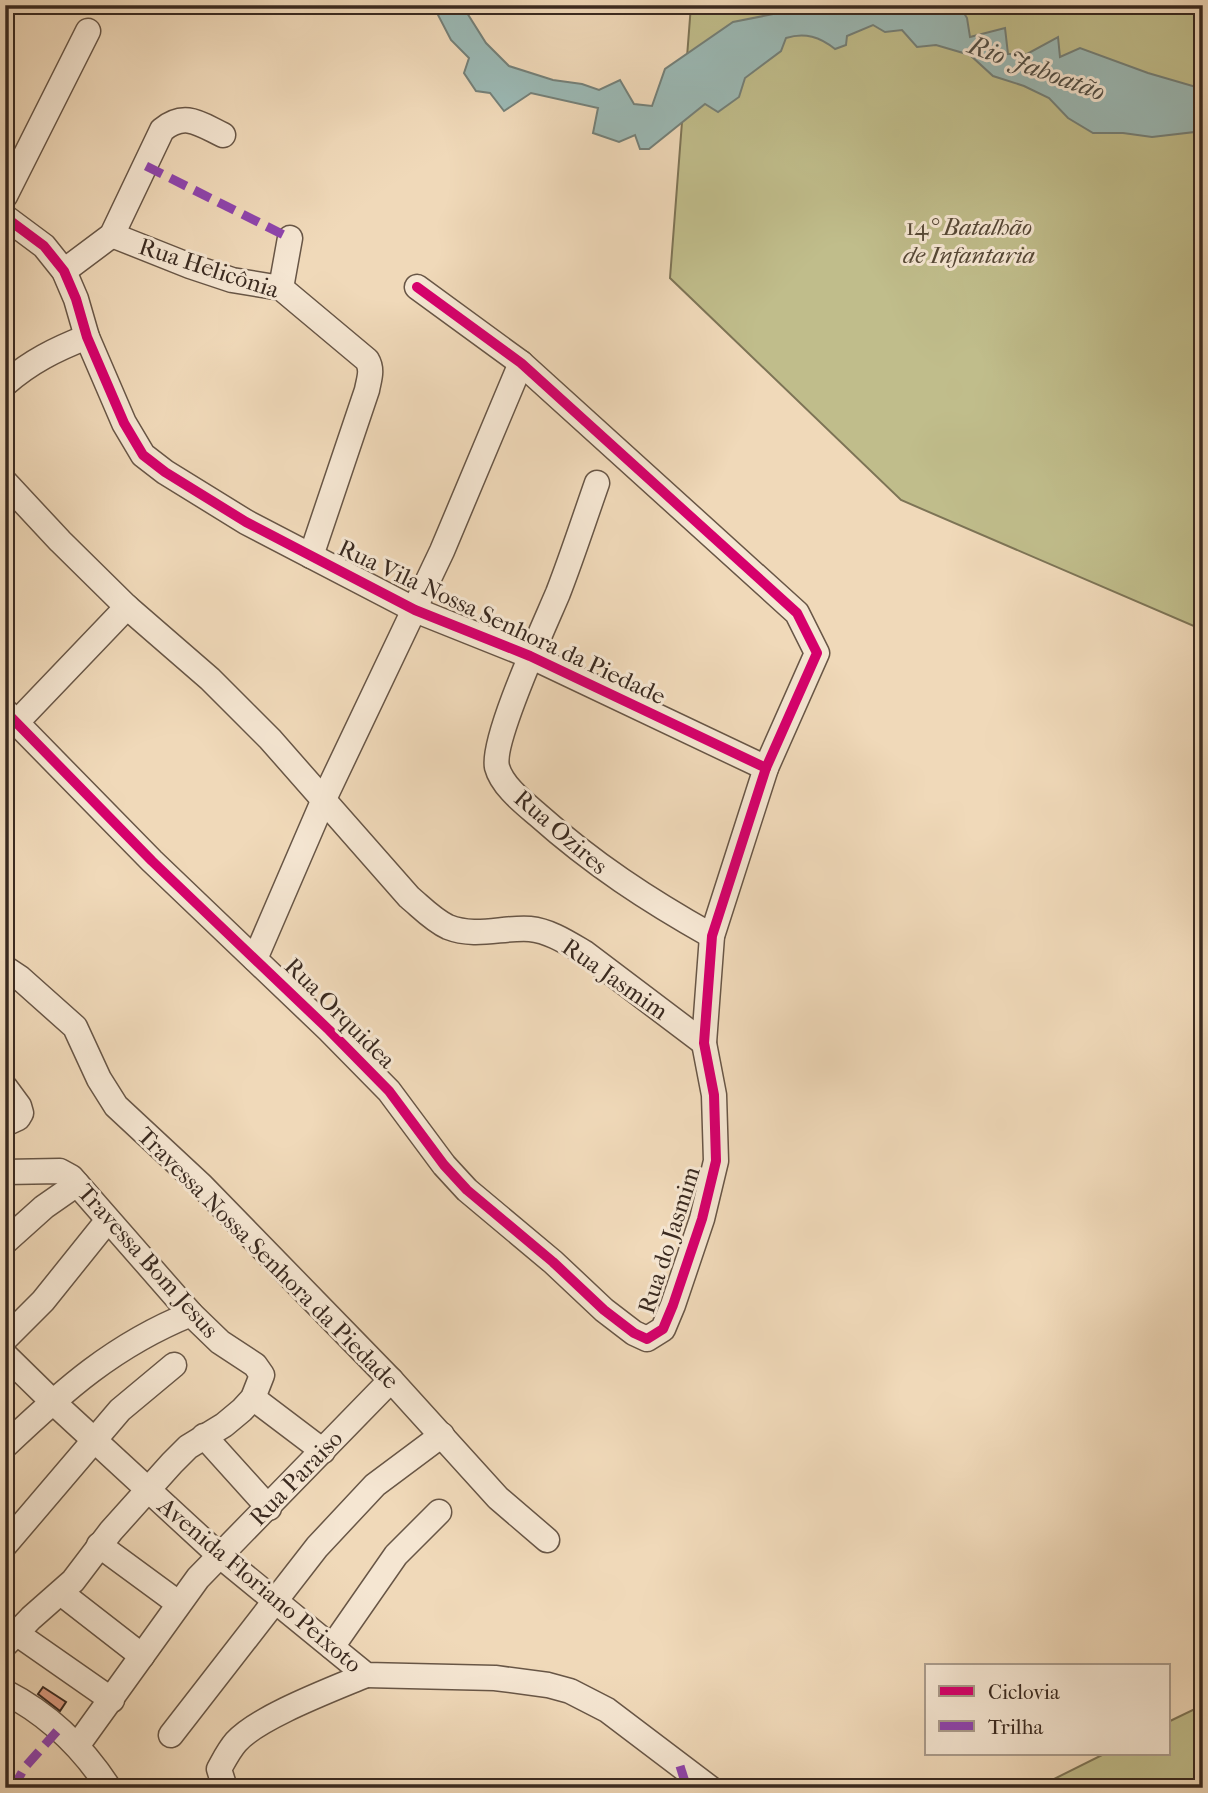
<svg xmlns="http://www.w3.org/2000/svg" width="1208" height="1793" viewBox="0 0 1208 1793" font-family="'IM FELL French Canon',serif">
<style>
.green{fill:#c0bd8b;stroke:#7d7456;stroke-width:2}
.water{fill:#9bb9b5;stroke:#748079;stroke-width:2}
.building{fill:#dd9c82;stroke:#3a2a20;stroke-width:2}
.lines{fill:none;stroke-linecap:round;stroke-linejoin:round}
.minor-casing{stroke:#685646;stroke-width:27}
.minor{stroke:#f5e6d2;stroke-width:24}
.quiet{stroke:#8e44ad;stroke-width:9;stroke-dasharray:18 9;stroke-linecap:butt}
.cycleway-casing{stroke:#f5e6d2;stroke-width:15}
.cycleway{stroke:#d6006c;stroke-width:10}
.labels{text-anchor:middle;stroke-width:6;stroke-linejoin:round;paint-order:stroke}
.park-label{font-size:24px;font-style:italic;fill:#554735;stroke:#f5e6d2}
.street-label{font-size:24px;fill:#3a2a20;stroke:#f5e6d2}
.water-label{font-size:26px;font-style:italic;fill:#524e45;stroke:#f5e6d2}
</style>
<rect width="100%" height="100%" fill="#f0d9b9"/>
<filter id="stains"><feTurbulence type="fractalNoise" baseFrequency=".00286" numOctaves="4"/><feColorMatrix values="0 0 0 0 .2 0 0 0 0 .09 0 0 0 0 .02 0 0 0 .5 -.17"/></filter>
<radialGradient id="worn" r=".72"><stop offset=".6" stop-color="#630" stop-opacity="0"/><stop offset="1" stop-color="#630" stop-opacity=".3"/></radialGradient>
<g class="green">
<path d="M691,5H1203V630L901,500L670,278Z"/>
<path d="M1203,1705V1788H1036L1106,1753H1168V1722Z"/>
</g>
<path class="water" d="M418,5H462L486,43L509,66L553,80L582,84L599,90L620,80L634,104L652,106L665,69L733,22L819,5H959L967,18L970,37L1005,28L1008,54H1027L1058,37L1060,57L1080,48L1148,73L1203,89V131L1152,137L1123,133H1093L1068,118L1049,98L1024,86L993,76L970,55L936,45L917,47L902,30L885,32L873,25L847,36L846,45L835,49C820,37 805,32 786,38L781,51L745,78L739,97L718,112L705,104L649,149H640L635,135L619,142L593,133L598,108L531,93L504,111L490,93L476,91L464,73L469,58L451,40L436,11Z"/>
<path class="building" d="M43,1687L66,1702L60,1711L38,1694Z"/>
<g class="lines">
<g class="minor-casing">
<g id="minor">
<path d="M5,196L88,31"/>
<path d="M5,217L44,246L64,271L76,299L87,337L124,423L143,455L165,472L246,522L415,610L530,656L766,768"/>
<path d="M112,235L190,266L232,280L281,288L367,360C373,370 369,379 367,390L311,556"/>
<path d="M64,271L112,235L162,130C185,111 200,124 223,135"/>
<path d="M281,288L290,238"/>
<path d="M5,384C30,362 56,349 87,337"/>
<path d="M5,482L60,541L127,607L210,679L270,739L409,897C421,907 433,920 448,927C476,938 502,927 530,929C550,931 568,943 585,953L704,1043"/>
<path d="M597,483C584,520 572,557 558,593C545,624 491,740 497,767C502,786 524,803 538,815C593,864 648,900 712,936"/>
<path d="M5,711L152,861L329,1030L389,1091L444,1165L467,1190L553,1262L604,1310L634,1333L647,1339L663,1329L673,1305L702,1219L716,1161L714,1095L704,1043L712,936L766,768L817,653L797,613L521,363L417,287"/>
<path d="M17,722L127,607"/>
<path d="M255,959L324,799L442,551L521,363"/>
<path d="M5,968L20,978L75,1027L99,1079L116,1106L202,1186L391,1380L498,1498L547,1540"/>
<path d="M5,1087L19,1106L21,1113L18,1118L5,1124"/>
<path d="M5,1172L60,1171L71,1177L191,1314L220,1342L255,1365L262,1375L253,1398L242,1410L224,1425L188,1447L172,1463L111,1531L73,1581L31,1618L5,1645"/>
<path d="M5,1242L44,1207L77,1184"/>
<path d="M5,1339L43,1301L108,1220"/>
<path d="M5,1355L53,1402L219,1555L366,1675L495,1678L548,1685L570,1691L607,1710L710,1788"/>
<path d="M253,1398L323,1451"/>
<path d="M204,1436L269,1508"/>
<path d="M5,1446C64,1390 114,1345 191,1314"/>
<path d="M5,1545L120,1410L174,1365"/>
<path d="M99,1545L178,1603"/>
<path d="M61,1593L142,1656"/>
<path d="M16,1633L112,1700"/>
<path d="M332,1647L396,1555L439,1512"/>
<path d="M5,1692C48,1714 83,1748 109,1788"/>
<path d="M171,1735L317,1547L375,1485L442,1435"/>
<path d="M77,1746L198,1578L391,1380"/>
<path d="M225,1788L219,1769C224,1760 229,1750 236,1742C258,1717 333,1689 366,1675"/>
</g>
</g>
<use href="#minor" class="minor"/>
<g class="quiet">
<path d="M146,166L290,238"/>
<path d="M680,1766L687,1788"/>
<path d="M13,1788L25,1767L59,1729"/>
</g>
<g class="cycleway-casing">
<g id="cycleway">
<path d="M5,217L44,246L64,271L76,299L87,337L124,423L143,455L165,472L246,522L415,610L530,656L766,768"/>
<path d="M5,711L152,861L329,1030L389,1091L444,1165L467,1190L553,1262L604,1310L634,1333L647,1339L663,1329L673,1305L702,1219L716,1161L714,1095L704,1043L712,936L766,768L817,653L797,613L521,363L417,287"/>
</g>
</g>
<use href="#cycleway" class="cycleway"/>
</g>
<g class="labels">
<g class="park-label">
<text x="969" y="235">14° Batalhão<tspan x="969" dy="28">de Infantaria</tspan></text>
</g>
<g class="street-label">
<text transform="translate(209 268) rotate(18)" y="8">Rua Helicônia</text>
<text transform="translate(502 622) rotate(25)" y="8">Rua Vila Nossa Senhora da Piedade</text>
<text transform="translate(561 832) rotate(41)" y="8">Rua Ozires</text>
<text transform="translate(615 979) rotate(35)" y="8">Rua Jasmim</text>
<text transform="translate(340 1013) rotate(45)" y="8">Rua Orquidea</text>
<text transform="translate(669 1240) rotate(-72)" y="8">Rua do Jasmim</text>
<text transform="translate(268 1258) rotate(45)" y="8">Travessa Nossa Senhora da Piedade</text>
<text transform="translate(148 1261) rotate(48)" y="8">Travessa Bom Jesus</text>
<text transform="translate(296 1478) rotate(-46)" y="8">Rua Paraiso</text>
<text transform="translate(260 1585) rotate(40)" y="8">Avenida Floriano Peixoto</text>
</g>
<g class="water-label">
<text transform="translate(1037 68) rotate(20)" y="9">Rio Jaboatão</text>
</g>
</g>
<rect width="1208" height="1793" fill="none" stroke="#f0d9b9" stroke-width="28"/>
<rect x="7" y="7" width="1194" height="1779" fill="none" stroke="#3a2a20" stroke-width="3.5"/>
<rect x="14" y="14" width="1180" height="1765" fill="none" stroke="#3a2a20" stroke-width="2"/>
<rect x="925" y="1664" width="245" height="91" fill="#f5e6d2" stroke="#aa9b8b" stroke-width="2"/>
<rect x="939" y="1686" width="35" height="10" fill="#d6006c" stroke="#aa9b8b" stroke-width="2"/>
<text x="988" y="1699" font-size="21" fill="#3a2a20">Ciclovia</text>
<rect x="939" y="1721" width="35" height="10" fill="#8e44ad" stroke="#aa9b8b" stroke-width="2"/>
<text x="988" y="1734" font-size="21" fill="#3a2a20">Trilha</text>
<rect width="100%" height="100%" filter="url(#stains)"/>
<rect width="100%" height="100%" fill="url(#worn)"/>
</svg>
